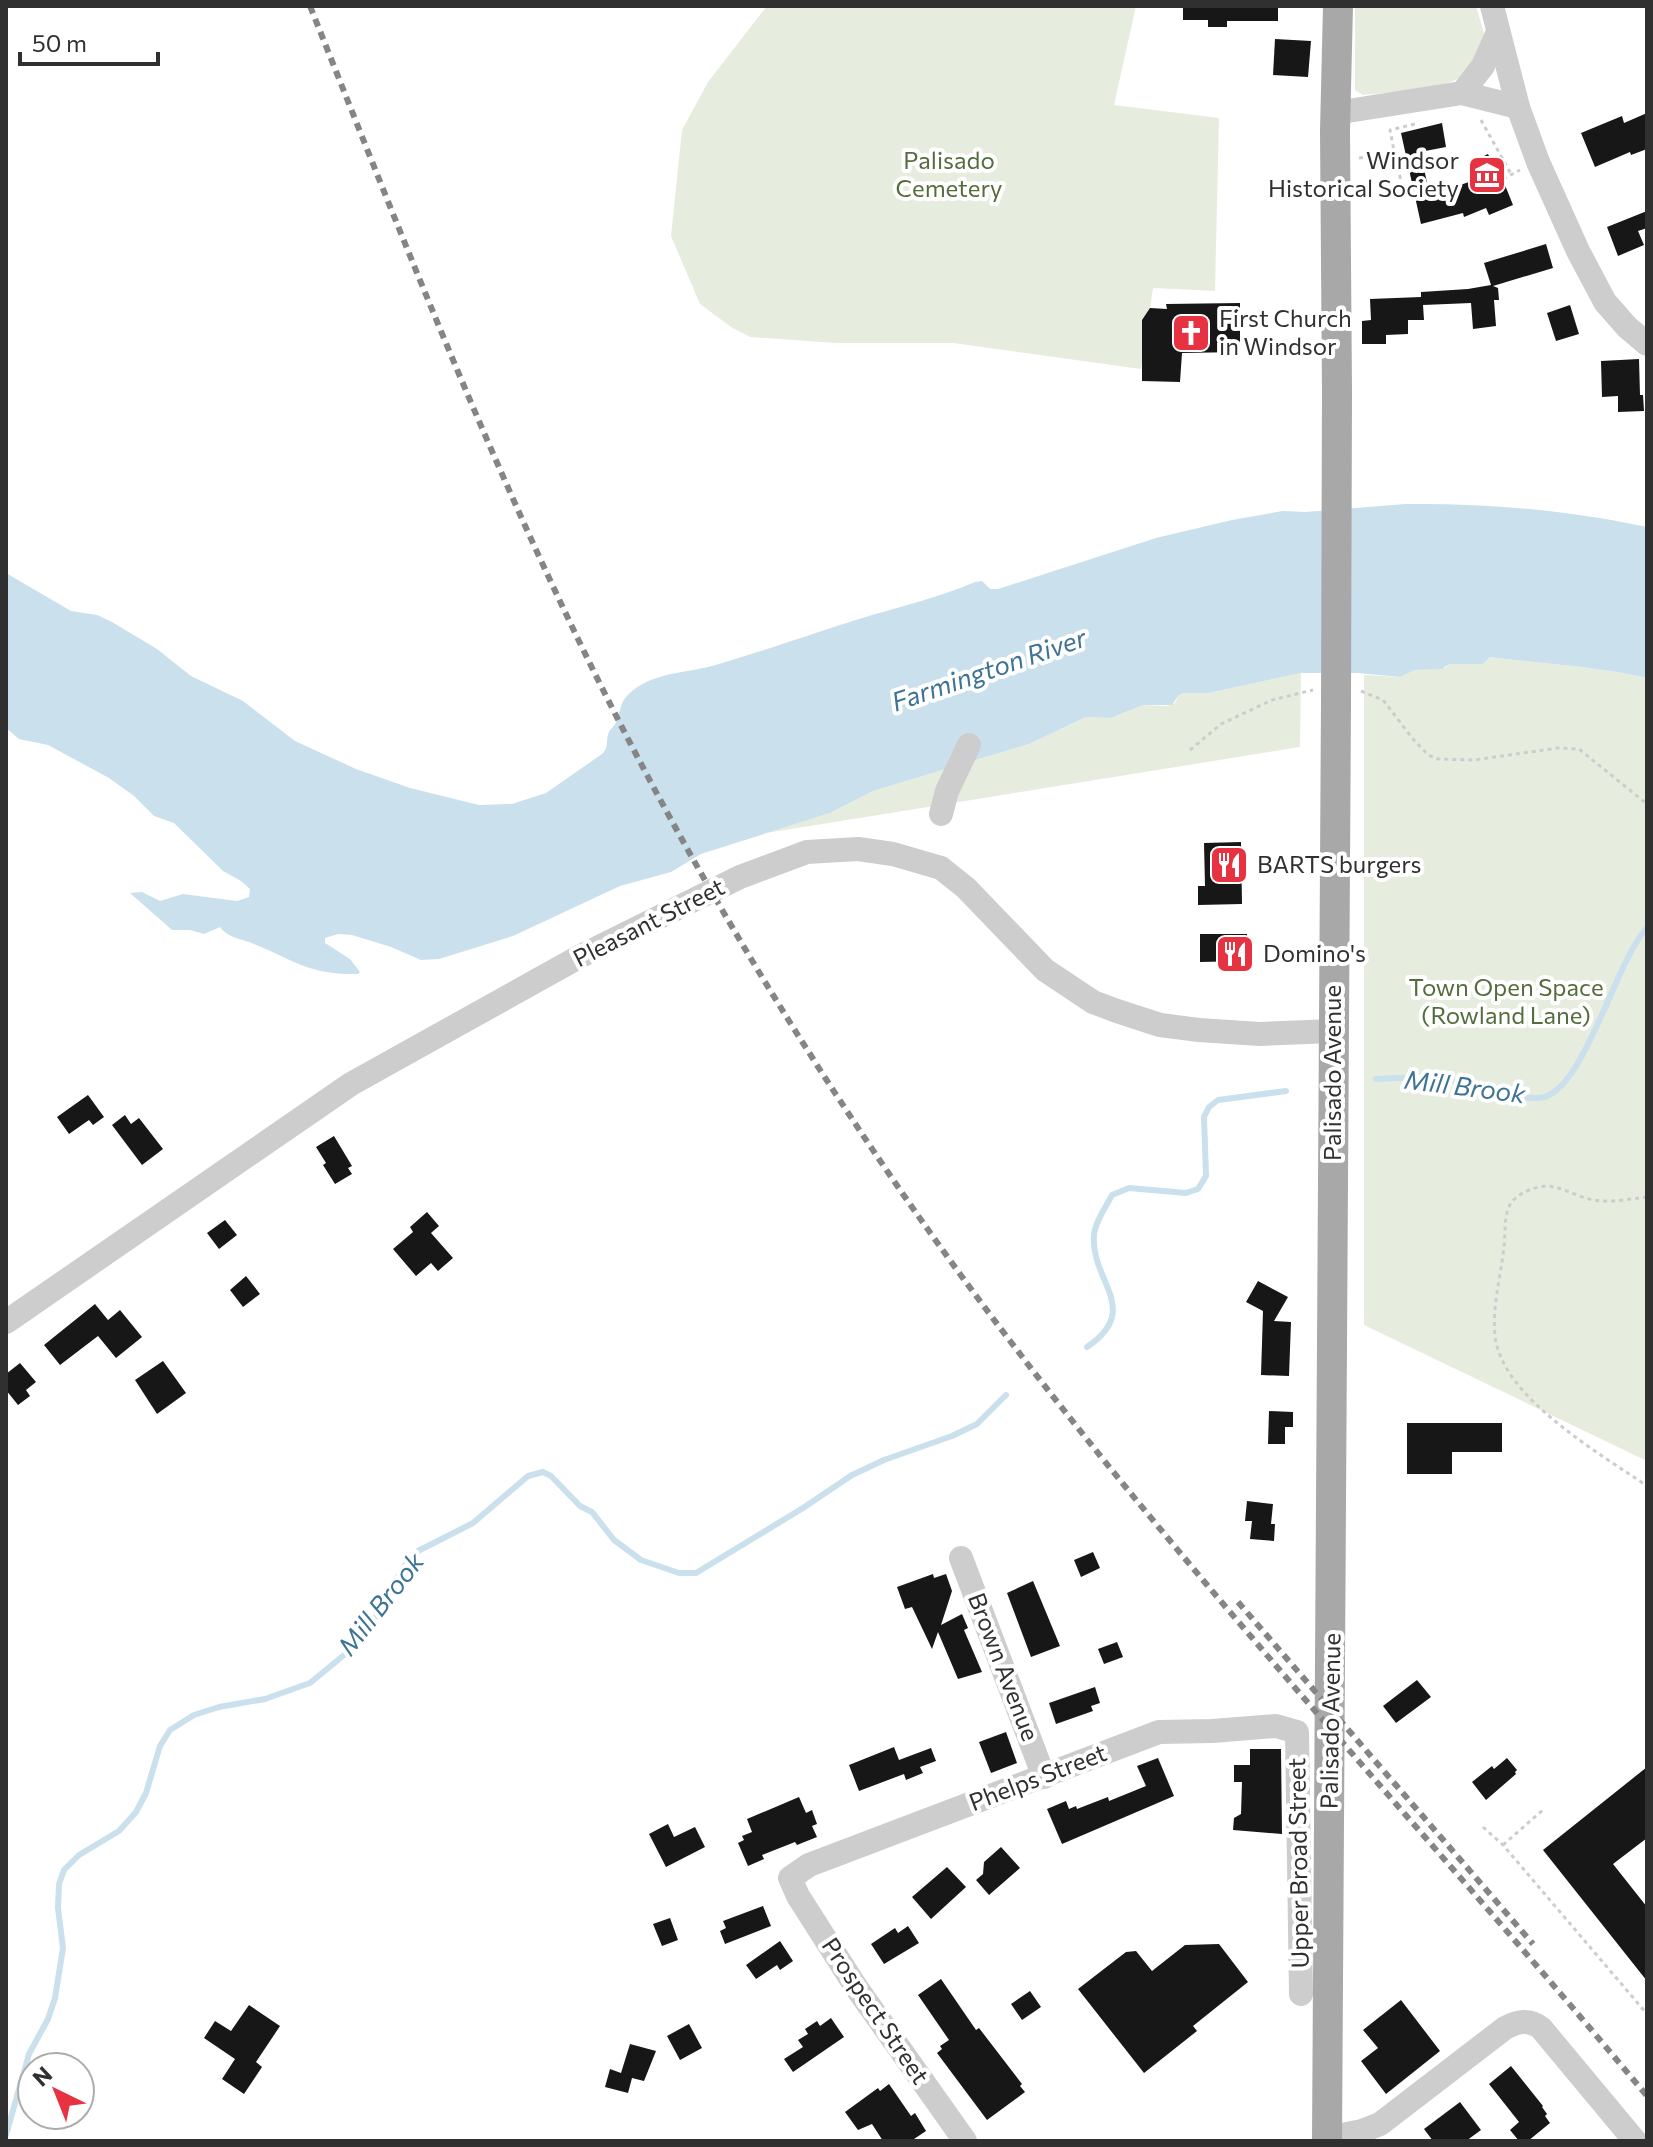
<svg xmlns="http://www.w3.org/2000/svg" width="1653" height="2147" viewBox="0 0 1653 2147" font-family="Commissioner,sans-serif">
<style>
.green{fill:#e6edde}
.water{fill:#cae0ed}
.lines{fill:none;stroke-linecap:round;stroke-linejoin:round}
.stream{stroke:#cae0ed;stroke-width:6}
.building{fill:#171717}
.path{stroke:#cdcdcd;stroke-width:3;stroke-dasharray:4 4;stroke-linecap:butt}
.minor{stroke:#cdcdcd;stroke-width:24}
.major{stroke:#a8a8a8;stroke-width:30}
.rail{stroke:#858585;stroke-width:6;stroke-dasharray:8 6;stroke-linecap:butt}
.major-bridge{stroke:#a8a8a8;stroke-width:30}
.labels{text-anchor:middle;stroke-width:8;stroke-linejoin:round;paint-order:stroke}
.park-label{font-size:24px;fill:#536d3c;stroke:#fff}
.poi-label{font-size:24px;fill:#303030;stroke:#fff;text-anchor:start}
.street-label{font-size:24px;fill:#303030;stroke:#fff}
.water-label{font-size:26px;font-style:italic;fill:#3d7394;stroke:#fff}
</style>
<rect width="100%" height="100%" fill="#fff"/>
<g class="green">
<path d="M767,6H1136L1114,105L1219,118L1215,291L1153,288L1141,369L953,343H836L750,337L731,327L700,304L671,236L682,130L708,82Z"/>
<path d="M1355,6H1476L1485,37C1480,48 1476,64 1467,72C1445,93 1392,92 1363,95L1355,90Z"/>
<path d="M1490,657C1542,664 1595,666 1647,678V1461L1364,1325V675L1400,677L1415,670L1445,668L1449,664H1483Z"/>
<path d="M1301,673L1300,747L766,833L830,813L873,791L1029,744L1086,717L1111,718L1143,705L1167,706L1175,703L1179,695L1184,693H1209Z"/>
</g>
<path class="water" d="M1406,504C1487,503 1568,510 1647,527V678C1595,666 1542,664 1490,657L1483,664H1449L1442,669L1415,670L1400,677L1357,673H1301L1209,693H1184L1179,695L1172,705H1143L1111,718L1086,717L1029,744L873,791L830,813L701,854L671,872L620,886L513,936L439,959L421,960L391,947L352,935L338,934L325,938V943L350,959L360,972L358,974C310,975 295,961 254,944C241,938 229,939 220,927L204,934L190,930H172L130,893L142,892L160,901L183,894L237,901L249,897L250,889L241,881L223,871L174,823L154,816L134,796L109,778L48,745L19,739L6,728V573L71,611L97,615L112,622L157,649L191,676L243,701L295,741L356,769L410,788L479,805L512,804L546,793L602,754C610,746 605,741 609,732C611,728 615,726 616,722C622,708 619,702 632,691C657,671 691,673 719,664C766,650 812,634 859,619C898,607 938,598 975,582L982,581L990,589H998L1156,538L1232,520L1283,511L1305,512Z"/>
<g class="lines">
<g class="stream">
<path d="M1376,1079C1400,1078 1424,1076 1449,1080C1479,1085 1508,1099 1539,1098C1583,1096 1615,961 1647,928"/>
<path d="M1087,1347C1143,1309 1090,1281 1094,1235C1095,1222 1106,1207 1112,1195L1129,1188L1186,1193L1198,1189L1206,1176L1204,1117L1209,1107L1218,1100L1286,1091"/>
<path d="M6,2135L29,2054L48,2019L55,1998L63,1948L58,1908L59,1884L64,1870L79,1855L119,1831L136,1812L146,1793L160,1746L170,1730L194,1715L219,1707L265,1699L310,1683L355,1646L370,1626L405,1565L418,1551L473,1523L528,1476L543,1472L551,1476L580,1506L592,1512L614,1540L641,1560L679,1573H696L803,1508L852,1475L884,1460L952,1436L977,1424L1006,1395"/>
</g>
</g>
<g class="building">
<path d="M1183,6H1278V21H1227V27H1208V20H1183Z"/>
<path d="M1275,39L1311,41L1308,77L1273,75Z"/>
<path d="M1647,113V149L1631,155L1630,152L1595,167L1581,133L1622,116L1624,123Z"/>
<path d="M1442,123L1446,147L1420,152L1430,195L1475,180L1468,164L1488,154L1496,171L1499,170L1513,205L1489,215L1486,208L1464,217L1463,213L1421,224L1401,133Z"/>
<path d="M1647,211V228L1638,231L1644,245L1618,256L1607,227Z"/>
<path d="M1546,244L1553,268L1493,286L1498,288L1499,300H1494L1496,326L1473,329L1471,303L1423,305L1424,320H1408V334L1386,335V344H1362V321L1371,320L1370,299L1421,297V292L1468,289L1491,285L1484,263Z"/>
<path d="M1240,303V352L1182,353L1180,382L1142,381V320L1150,308L1167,309L1166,304Z"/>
<path d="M1570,305L1579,334L1556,341L1547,313Z"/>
<path d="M1639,359L1640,395H1643L1644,411L1618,412V396L1602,397L1601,361Z"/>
<path d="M1241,842L1242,904L1198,905V886H1205L1204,843Z"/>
<path d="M1200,934H1247V961L1200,962Z"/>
<path d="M88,1095L104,1117L93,1125L89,1120L69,1134L57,1117Z"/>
<path d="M125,1115L131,1124L139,1118L163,1149L142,1165L112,1125Z"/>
<path d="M334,1136L352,1166L348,1168L352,1174L335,1184L323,1165L326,1163L316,1147Z"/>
<path d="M427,1212L439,1226L431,1233L453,1258L438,1271L431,1263L416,1276L393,1249L413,1232L410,1227Z"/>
<path d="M225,1220L237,1235L219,1249L207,1233Z"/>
<path d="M246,1276L260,1294L243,1307L230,1290Z"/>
<path d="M1258,1281L1288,1297L1274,1321L1291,1322L1289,1376L1261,1375L1263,1311L1246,1302Z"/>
<path d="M95,1304L108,1320L120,1310L142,1337L116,1358L98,1336L60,1365L44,1345Z"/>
<path d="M163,1361L186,1393L157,1414L135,1380Z"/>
<path d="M20,1363L36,1382L26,1390L30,1396L18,1405L6,1390V1374Z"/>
<path d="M1269,1411L1293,1412V1427H1285V1444H1268Z"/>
<path d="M1407,1423H1502V1452H1452V1474H1407Z"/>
<path d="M1247,1501L1273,1504L1271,1524H1275L1274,1541L1250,1539L1252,1521H1245Z"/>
<path d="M1093,1552L1100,1568L1081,1577L1074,1560Z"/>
<path d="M933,1574L934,1578L946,1574L952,1591L941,1625L962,1614L968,1628L964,1630L982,1672L958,1679L938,1632L932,1649L912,1607L905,1609L897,1587Z"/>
<path d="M1033,1581L1060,1646L1031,1657L1007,1593Z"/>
<path d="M1117,1642L1123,1657L1104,1664L1098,1649Z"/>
<path d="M1417,1680L1431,1697L1396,1723L1383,1706Z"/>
<path d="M1095,1687L1100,1703L1091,1706L1093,1711L1056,1724L1049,1703Z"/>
<path d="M1006,1732L1017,1763L991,1773L979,1742Z"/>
<path d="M894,1747L899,1760L931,1748L936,1761L920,1767L923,1773L906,1780L904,1774L859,1791L849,1765Z"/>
<path d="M1250,1749H1281L1282,1834L1233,1830L1234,1818L1241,1814L1242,1782H1234V1765H1250Z"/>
<path d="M1158,1758L1174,1796L1062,1844L1047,1809L1066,1801L1069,1809L1076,1806L1077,1809L1108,1797L1109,1801L1146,1786L1137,1766Z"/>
<path d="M1507,1758L1517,1770L1515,1772L1516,1774L1486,1800L1472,1782L1492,1766L1494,1769Z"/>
<path d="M1647,1767V1838L1613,1864L1647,1907V1981L1543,1850Z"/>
<path d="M799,1797L806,1813L812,1810L817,1824L812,1826L817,1837L797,1845L795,1842L762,1855L764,1859L748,1866L738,1843L744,1840L742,1836L752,1832L747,1819Z"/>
<path d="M668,1824L674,1837L695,1827L705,1847L666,1867L649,1834Z"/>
<path d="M1001,1847L1020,1868L989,1895L976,1880L983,1874L984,1862Z"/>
<path d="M947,1867L966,1887L931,1919L912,1897Z"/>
<path d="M763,1906L771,1926L725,1944L720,1931L726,1928L723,1921Z"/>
<path d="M670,1918L678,1940L662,1946L653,1924Z"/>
<path d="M908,1926L919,1943L884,1964L871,1944L895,1928L898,1933Z"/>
<path d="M780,1941L793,1961L780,1970L777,1965L756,1979L746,1965Z"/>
<path d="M1219,1944L1248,1982L1193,2026L1197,2031L1144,2073L1078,1989L1126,1952L1136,1951L1152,1971L1185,1945Z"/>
<path d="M941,1979L976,2030L979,2028L1022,2084L1020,2086L1025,2092L987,2120L937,2053L942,2049L940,2046L949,2040L918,1995Z"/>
<path d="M1030,1991L1041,2007L1022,2020L1011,2004Z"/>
<path d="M1401,2000L1440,2051L1386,2094L1361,2061L1378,2048L1363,2030Z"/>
<path d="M249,2005L280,2026L256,2062L262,2067L244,2094L222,2079L235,2059L204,2038L215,2021L231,2031Z"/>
<path d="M831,2018L844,2037L793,2072L784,2059L803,2047L798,2040L808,2034L805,2029L817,2021L820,2026Z"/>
<path d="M689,2024L702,2048L680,2060L667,2036Z"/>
<path d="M630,2044L656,2051L644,2081L632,2078L628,2093L605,2087L610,2069L621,2073Z"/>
<path d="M1511,2066L1543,2106L1542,2107L1547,2114L1545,2116L1550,2123L1528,2141H1519L1510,2130L1519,2122L1489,2084Z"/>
<path d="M889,2084L911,2116L915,2113L926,2131L911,2141H883L872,2124L858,2130L845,2112L878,2088L880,2091Z"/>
<path d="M1460,2102L1481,2130L1466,2141H1433L1424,2129Z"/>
</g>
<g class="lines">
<g class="path">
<path d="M1481,120L1511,174"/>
<path d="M1395,156L1390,130L1415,124"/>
<path d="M1359,158L1388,154L1395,156L1403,189L1413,186"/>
<path d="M1503,179L1520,170"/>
<path d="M1361,691L1383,700L1413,739L1428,755L1438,759L1474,760L1558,748L1579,749L1647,804"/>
<path d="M1190,750L1221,724L1272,700L1313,690"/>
<path d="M1647,1197C1629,1199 1611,1203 1593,1200C1573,1196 1555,1181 1535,1188C1500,1199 1507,1218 1504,1246C1501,1276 1492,1306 1495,1336C1502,1398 1601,1454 1647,1486"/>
<path d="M1483,1827L1503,1845L1647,2014"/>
<path d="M1503,1845L1545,1808"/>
</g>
<g class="minor">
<path d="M1492,6L1518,107L1538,162L1578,251L1605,302L1627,327L1647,344"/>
<path d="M1462,93L1483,66L1498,32"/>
<path d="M1335,113L1462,93L1518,107"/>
<path d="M941,814L947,791L969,745"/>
<path d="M6,1322L351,1084L579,957L740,877L807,852L858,849L893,854L941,868L966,888L1045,970L1093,1002L1117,1011L1160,1025L1199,1030L1260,1034L1333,1031"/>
<path d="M961,1558L1044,1777"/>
<path d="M1327,2138L1362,2131L1380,2124L1505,2028C1518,2021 1529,2019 1541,2028L1635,2141"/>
<path d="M965,2141L856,1987L798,1896L790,1878L809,1865L1159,1732L1212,1731L1276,1726L1297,1732L1301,1994"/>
</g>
<g class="major">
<path d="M1337,392L1335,131L1338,6"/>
<path d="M1327,2141L1336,704"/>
</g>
<g class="rail">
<path d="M310,6C389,204 467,404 558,597C654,802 768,998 896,1184C1120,1509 1395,1793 1647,2096"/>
<path d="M1238,1602L1533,1944"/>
</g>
<path class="major-bridge" d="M1336,704L1337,392"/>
</g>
<defs>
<g id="museum-square" transform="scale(2)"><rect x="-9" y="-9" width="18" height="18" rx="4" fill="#e73241" stroke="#fff"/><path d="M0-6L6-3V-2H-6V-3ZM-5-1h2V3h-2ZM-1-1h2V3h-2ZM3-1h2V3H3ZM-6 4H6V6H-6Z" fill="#fff"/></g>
<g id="church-square" transform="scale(2)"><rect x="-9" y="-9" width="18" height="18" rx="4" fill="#e73241" stroke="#fff"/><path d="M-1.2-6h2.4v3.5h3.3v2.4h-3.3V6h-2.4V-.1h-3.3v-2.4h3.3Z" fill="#fff"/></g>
<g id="restaurant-square" transform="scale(2)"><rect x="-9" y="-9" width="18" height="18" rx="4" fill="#e73241" stroke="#fff"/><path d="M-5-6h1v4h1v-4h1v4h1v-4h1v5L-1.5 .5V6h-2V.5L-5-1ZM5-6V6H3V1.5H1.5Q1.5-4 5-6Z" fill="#fff"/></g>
</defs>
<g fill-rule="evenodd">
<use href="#museum-square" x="1487" y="175"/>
<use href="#church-square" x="1191" y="333"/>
<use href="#restaurant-square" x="1229" y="865"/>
<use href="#restaurant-square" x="1235" y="954"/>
</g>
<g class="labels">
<g class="park-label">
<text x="949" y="169">Palisado<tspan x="949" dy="28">Cemetery</tspan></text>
<text x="1506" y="996">Town Open Space<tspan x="1506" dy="28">(Rowland Lane)</tspan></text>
</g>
<g class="poi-label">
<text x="1459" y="169" text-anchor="end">Windsor<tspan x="1459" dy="28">Historical Society</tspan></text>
<text x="1219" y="327">First Church<tspan x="1219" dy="28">in Windsor</tspan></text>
<text x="1257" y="873">BARTS burgers</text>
<text x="1263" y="962">Domino's</text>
</g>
<g class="street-label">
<text transform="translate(649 923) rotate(-27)" y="8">Pleasant Street</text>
<text transform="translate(1333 1073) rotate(-90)" y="8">Palisado Avenue</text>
<text transform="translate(1003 1667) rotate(69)" y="8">Brown Avenue</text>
<text transform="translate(1331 1721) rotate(-89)" y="8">Palisado Avenue</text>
<text transform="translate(1038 1778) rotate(-21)" y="8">Phelps Street</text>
<text transform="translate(1299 1863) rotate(-91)" y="8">Upper Broad Street</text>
<text transform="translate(875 2011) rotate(56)" y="8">Prospect Street</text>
</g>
<g class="water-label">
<text transform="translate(989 670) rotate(-19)" y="9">Farmington River</text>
<text transform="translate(1465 1087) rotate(7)" y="9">Mill Brook</text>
<text transform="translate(381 1604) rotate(-52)" y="9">Mill Brook</text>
</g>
</g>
<rect width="1653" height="2147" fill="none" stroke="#303030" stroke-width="16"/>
<g transform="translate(56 2091) rotate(317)"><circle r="38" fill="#ffffff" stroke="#acacac" stroke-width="2"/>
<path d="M0-6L14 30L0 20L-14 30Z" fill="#e73241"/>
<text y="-12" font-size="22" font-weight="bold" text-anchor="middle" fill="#303030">N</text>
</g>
<path d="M20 52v12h138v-12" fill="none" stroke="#303030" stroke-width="4"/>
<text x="32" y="52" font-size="24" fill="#303030" stroke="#ffffff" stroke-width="6" paint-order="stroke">50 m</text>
</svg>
